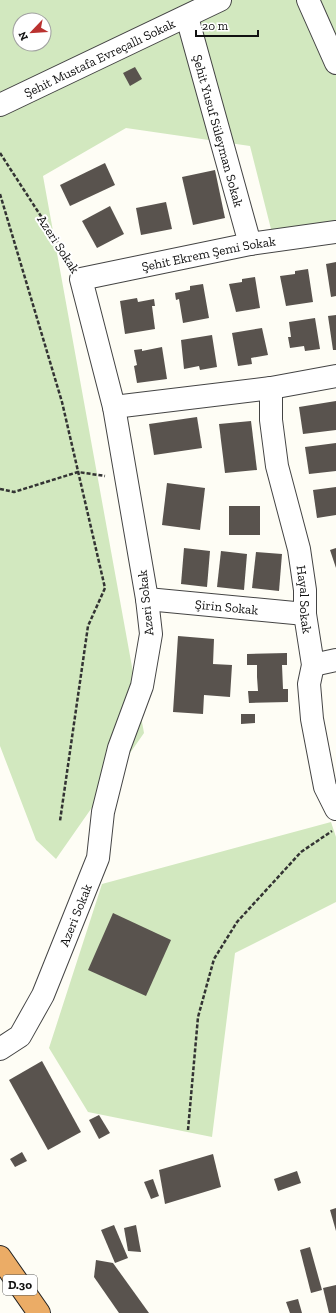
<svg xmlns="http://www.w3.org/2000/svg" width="336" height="1313" viewBox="0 0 336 1313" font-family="'Zilla Slab',serif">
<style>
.green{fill:#d2e8bf;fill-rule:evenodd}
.building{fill:#59534e}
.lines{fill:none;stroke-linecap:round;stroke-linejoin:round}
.minor-casing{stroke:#444;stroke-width:24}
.highway-casing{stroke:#222;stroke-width:24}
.path{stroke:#333;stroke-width:2.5;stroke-dasharray:4 2;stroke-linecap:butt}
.minor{stroke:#fff;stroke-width:22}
.highway{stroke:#ebac66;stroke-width:22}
.labels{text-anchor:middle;stroke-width:4;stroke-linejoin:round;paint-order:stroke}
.shield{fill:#fff;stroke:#585858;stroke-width:1}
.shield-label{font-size:12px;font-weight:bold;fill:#111}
.street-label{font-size:13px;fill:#111;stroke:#fff}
</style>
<rect width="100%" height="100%" fill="#fefdf5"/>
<g class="green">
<path d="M0,0H336V223L272,233L250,146L126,128L43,176L144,733L56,859L36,840L0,746ZM20,20H44V44H20Z"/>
<path d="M331,822L336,837V902L235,953L212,1137L88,1112L49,1048L102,884Z"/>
</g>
<g class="building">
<path d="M135,67L142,79L130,86L123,73Z"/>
<path d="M105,163L115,185L70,206L60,185Z"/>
<path d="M215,170L225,218L193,225L182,177Z"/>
<path d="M166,202L172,229L141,235L136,208Z"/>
<path d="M110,206L124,234L97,248L82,221Z"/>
<path d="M336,262V296L331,297L326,264Z"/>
<path d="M308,269L313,302L286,306L280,276L295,274V271Z"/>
<path d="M255,277L260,308L236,312L229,284L242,282V279Z"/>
<path d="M203,284L209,318L183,323L179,299L176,300L175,293L190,290V286Z"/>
<path d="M137,298L138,302L154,299L155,306H152L155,329L125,334L120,301Z"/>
<path d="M336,315V350H333L328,316Z"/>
<path d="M315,318L320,349L305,351L304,346L290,348L288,337H291L289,322Z"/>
<path d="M262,328L268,355L251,358L252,364L238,366L232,333Z"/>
<path d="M212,335L217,367L200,370L199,366L184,369L181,340Z"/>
<path d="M162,347L167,379L137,383L134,366L137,365L134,350L142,349V351Z"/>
<path d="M336,401V430L303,434L299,407Z"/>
<path d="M197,417L202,448L154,455L149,424Z"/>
<path d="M251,421L257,470L225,473L219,424Z"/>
<path d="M336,443V471L309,474L305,447Z"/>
<path d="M167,483L205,488L200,530L162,525Z"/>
<path d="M336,487V515L317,518L313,490Z"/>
<rect x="229" y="506" width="31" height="29"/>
<path d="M184,548L210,551L207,587L181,584Z"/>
<path d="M336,548V568L330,550Z"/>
<path d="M221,551L247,554L244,590L217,587Z"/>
<path d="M256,552L282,554L279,591L252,588Z"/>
<path d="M178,636L214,639L213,664L232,665L230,697L204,695L203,714L173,712Z"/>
<path d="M287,653V665H282L283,689H288V702L249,703L248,691H258L257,677V665H247V654Z"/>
<path d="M241,714H255V723L241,724Z"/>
<path d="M113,913L171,940L146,996L88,970Z"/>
<path d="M42,1061L81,1132L48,1150L9,1080Z"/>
<path d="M99,1115L110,1133L99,1139L89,1120Z"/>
<path d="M22,1152L27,1161L15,1167L10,1159Z"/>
<path d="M213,1154L221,1187L165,1204L159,1170Z"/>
<path d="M297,1171L301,1183L278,1191L274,1179Z"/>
<path d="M153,1179L159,1196L151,1199L144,1182Z"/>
<path d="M336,1208V1231L330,1210Z"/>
<path d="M114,1225L128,1258L115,1263L101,1230Z"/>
<path d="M136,1225L141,1252L128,1251L124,1228Z"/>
<path d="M310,1247L322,1290L311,1293L300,1250Z"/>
<path d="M96,1260L113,1263L149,1313H119L94,1277Z"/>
<path d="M336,1285V1313H329L323,1288Z"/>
<path d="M298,1299L302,1313H290L286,1302Z"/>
</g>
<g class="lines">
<g class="minor-casing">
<g id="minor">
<path d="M308,0L336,63"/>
<path id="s1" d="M187,17L250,244"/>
<path id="s2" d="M0,105L220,0"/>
<path id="s3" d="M271,388V420L277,466L299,549L305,590V614L313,665L309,684L312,719L325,787L336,809"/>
<path d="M114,407L271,388L336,376"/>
<path id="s4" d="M147,599L305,614"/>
<path d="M313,665L336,660"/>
<path id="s5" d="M0,1049L20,1036L43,995L98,858L103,812L119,748L142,686L151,634L147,599L114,407L81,279L250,244L336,232"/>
</g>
</g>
<g class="highway-casing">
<path id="highway" d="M0,1257L39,1313"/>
</g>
<g class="path">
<path d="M0,153L70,261"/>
<path d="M0,194L62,402L105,588L88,626L60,821"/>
<path d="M0,489L14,492L78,472L105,476"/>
<path d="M188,1130L198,1017L214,959L237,922L301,852L332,831"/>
</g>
<use href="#minor" class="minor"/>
<use href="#highway" class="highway"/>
</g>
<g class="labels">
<rect class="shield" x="3" y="1275" width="34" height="20" rx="3"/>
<g class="shield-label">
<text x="20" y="1289">D.30</text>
</g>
<g class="street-label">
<text dy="5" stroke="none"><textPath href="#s2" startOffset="110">Şehit Mustafa Evreçallı Sokak</textPath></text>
<text dy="5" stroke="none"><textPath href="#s1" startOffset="118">Şehit Yusuf Süleyman Sokak</textPath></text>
<text transform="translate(59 244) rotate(57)" y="5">Azeri Sokak</text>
<text dy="5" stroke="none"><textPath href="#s5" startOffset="942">Şehit Ekrem Şemi Sokak</textPath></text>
<text dy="5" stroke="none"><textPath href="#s3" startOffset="215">Hayal Sokak</textPath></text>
<text transform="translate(145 603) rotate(-96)" y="5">Azeri Sokak</text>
<text dy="5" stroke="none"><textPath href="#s4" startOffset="80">Şirin Sokak</textPath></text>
<text dy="5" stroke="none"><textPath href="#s5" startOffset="157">Azeri Sokak</textPath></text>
</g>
</g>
<g transform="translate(32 32) rotate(245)"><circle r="19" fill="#ffffff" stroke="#a0a0a0"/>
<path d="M0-3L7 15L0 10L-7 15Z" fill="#ba3230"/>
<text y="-6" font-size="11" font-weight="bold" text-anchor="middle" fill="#111111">N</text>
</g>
<path d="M196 30v6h62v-6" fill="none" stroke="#111111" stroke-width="2"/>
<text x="202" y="30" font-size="12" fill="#111111" stroke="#ffffff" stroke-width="3" paint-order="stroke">20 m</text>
</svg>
